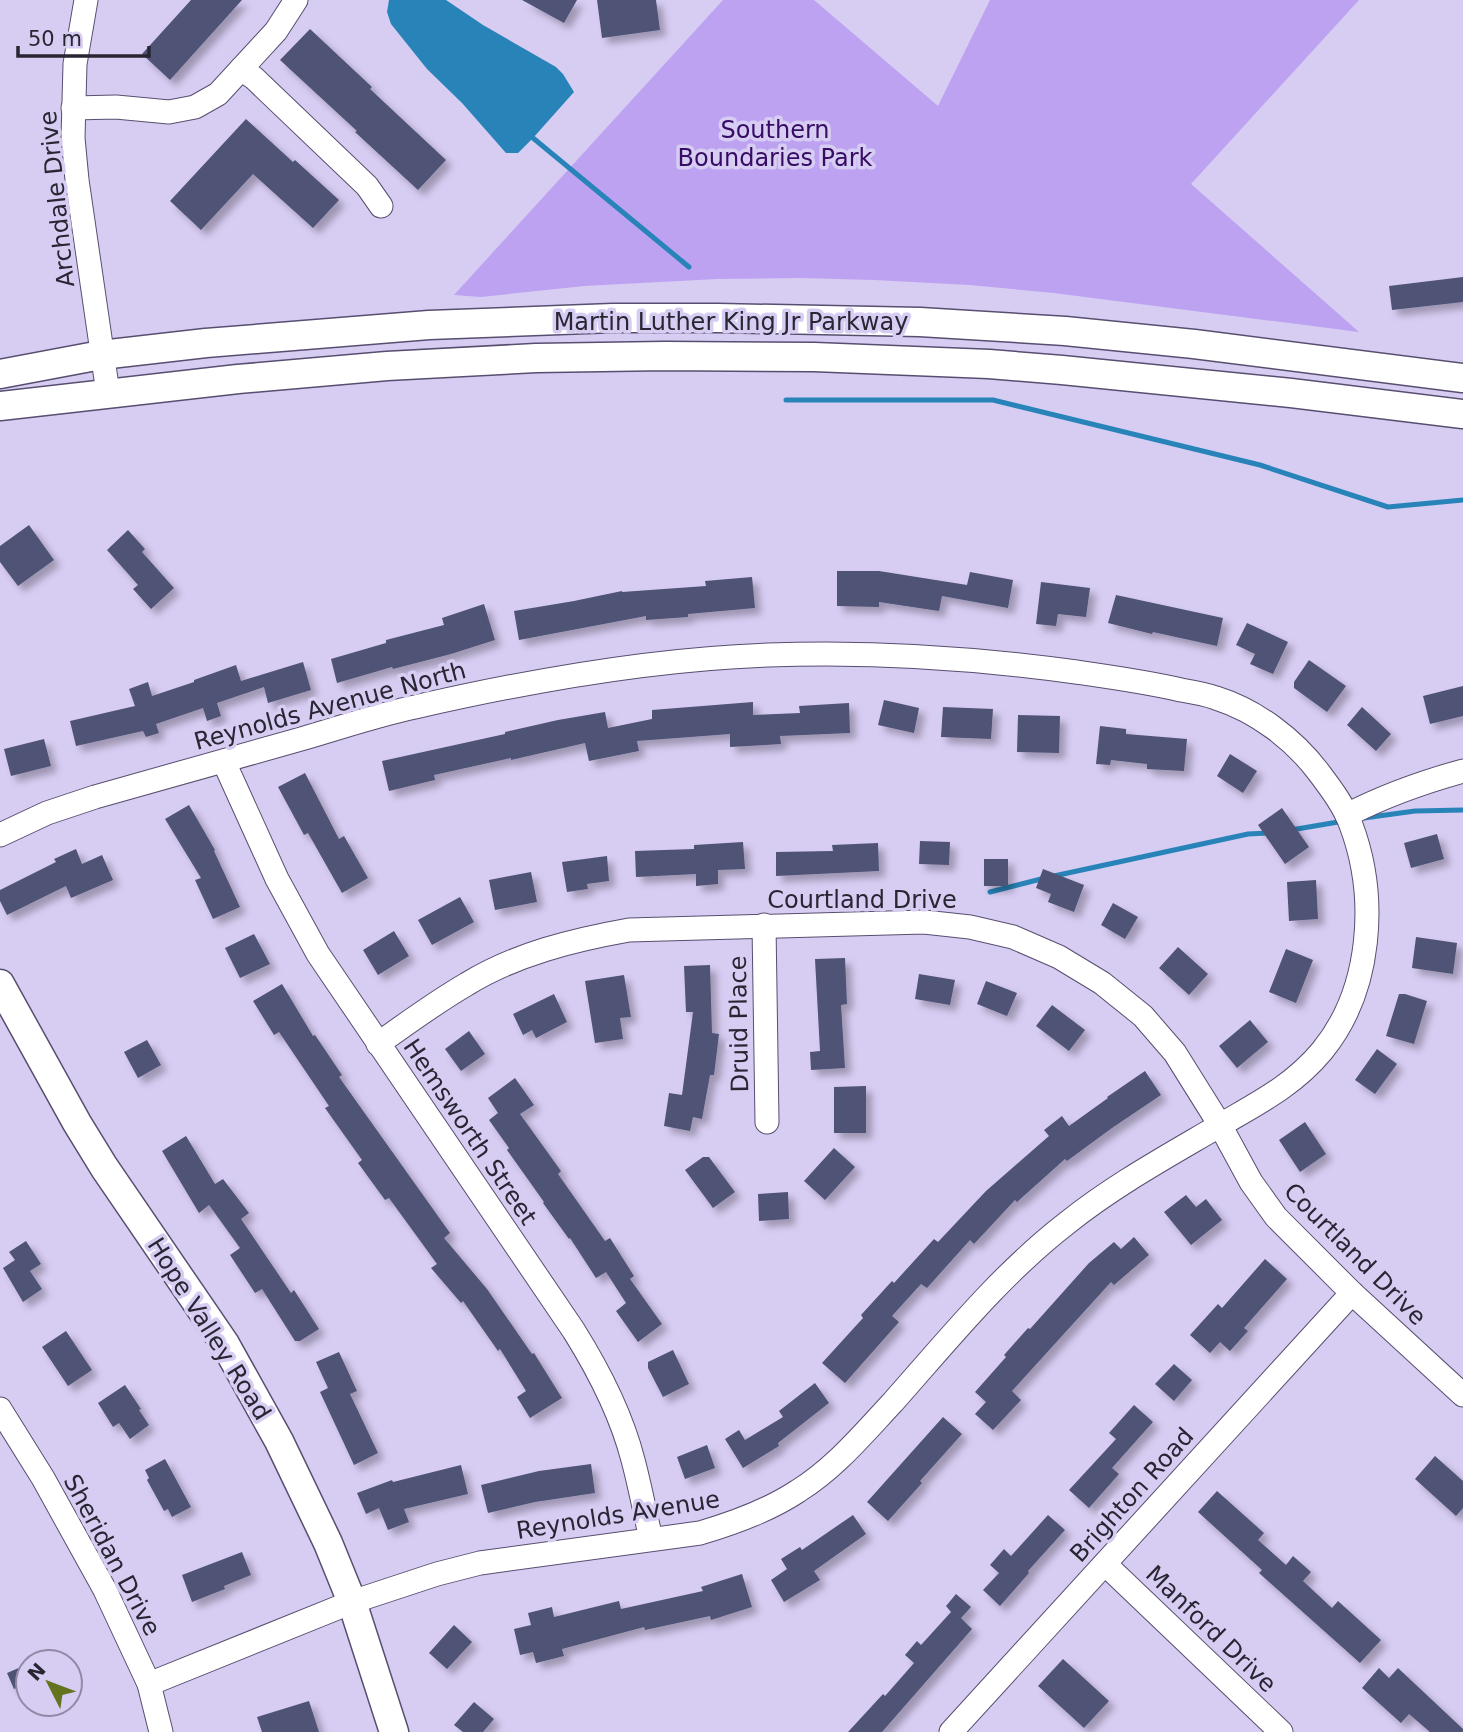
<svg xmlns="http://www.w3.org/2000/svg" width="1463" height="1732" viewBox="0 0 1463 1732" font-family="'DejaVu Sans',sans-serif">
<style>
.green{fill:#bca2f1}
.water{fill:#2884b8}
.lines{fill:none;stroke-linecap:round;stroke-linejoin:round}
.stream{stroke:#2884b8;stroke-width:5}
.building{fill:#4f5374;filter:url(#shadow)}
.minor-casing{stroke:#584e6f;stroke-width:25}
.major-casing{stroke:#584e6f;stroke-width:31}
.minor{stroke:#fff;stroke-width:23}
.major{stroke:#fff;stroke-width:28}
.labels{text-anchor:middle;stroke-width:7;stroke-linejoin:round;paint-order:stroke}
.park-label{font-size:24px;fill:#370c65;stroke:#d7ccf2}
.street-label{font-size:24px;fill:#292533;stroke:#d7ccf2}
</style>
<defs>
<filter id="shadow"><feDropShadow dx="6" dy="6" stdDeviation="3.5" flood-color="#0004"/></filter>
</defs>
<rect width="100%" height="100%" fill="#d7ccf2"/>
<path class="green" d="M723,0H814L938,106L990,0H1359L1191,184L1359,332L1054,293L970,285L874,280L801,278L717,279L584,286L481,297L454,295Z"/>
<path class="water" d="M389,0H446L483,25L556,67L563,74L574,92L533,138L518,153H506L462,103L427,69L391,24L387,12Z"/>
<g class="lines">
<g class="stream">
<path d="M531,135L533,138L689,267"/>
<path d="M786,400H993L1260,465L1388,507L1463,500"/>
<path d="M1364,818L1415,811L1463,810"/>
<path d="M1291,830L1344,821"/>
<path d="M1054,876L1248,834L1268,833"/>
<path d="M990,892L1045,878"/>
</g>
</g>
<g class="building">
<path d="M191,0H242L170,80L142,54Z"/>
<path d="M522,0H577L564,23Z"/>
<path d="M597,0H656L660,30L602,38Z"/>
<path d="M310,29L372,87L370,89L446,160L418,190L355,132L357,131L280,60Z"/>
<path d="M246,119L293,162L295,160L339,200L313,228L253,174L201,230L170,201Z"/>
<path d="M1463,277V302L1392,310L1389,286Z"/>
<path d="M29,525L54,560L18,586L0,562V546Z"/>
<path d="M128,530L145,549L142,552L174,588L151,609L133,589L138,585L107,550Z"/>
<path d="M837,571H879L967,585L970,572L1013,580L1008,608L942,596L939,611L879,602V607L837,606Z"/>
<path d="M752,577L755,608L688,614V617L646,620V616L519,640L514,611L574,601L622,591V592L706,586L705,581Z"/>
<path d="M1041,582L1090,588L1086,617L1058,614L1056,626L1036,624Z"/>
<path d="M1116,595L1223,618L1217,646L1153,632L1152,634L1108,623Z"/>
<path d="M484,604L495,640L451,654L393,669L392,667L337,683L331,659L386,643V640L444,625L442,618Z"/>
<path d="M1247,623L1288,642L1273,674L1250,664L1255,654L1236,645Z"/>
<path d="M1309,660L1346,686L1327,712L1294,688V682Z"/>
<path d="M303,662L311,690L268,703L264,687L217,703L221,716L207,721L203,708L156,724L159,733L146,737L143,731L76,746L70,721L135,706L129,689L148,682L152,696L194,682V680L236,665L241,681Z"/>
<path d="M1463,686V716L1430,724L1423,696Z"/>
<path d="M884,700L919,708L914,733L878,725Z"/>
<path d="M753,702V715L800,713L799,706L849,703L850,733L780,736L781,744L730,747V734L637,741L639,751L589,761L585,743L511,760V758L434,775L435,780L389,791L382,761L505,734V732L558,720L605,712L608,728L652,719V710Z"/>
<path d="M943,707L993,709L991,739L941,737Z"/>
<path d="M1362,707L1391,734L1376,751L1347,725Z"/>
<path d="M1018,715L1060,716L1059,753L1017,752Z"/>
<path d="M1100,726L1126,729V734L1187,739L1184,771L1147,769V764L1111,760L1110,765L1096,764Z"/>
<path d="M44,739L51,766L11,776L4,749Z"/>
<path d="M1230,754L1257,771L1243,793L1217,776Z"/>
<path d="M305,773L339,839L344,836L368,878L342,893L308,833L304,835L278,787Z"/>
<path d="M189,805L215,850L214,851L240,907L213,919L195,880L201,878L165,819Z"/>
<path d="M1282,808L1309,847L1285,864L1258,825Z"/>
<path d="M1437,834L1444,859L1411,868L1404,843Z"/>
<path d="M920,841L950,842L949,865L919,864Z"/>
<path d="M743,842L745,869L718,870V884L696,886V874L636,877L635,851L694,849V845Z"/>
<path d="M878,843L879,871L776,876V852L833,851L832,845Z"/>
<path d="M76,849L82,864L102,855L113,880L71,898L66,886L7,915L0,901V890L56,862L54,859Z"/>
<path d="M607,856L609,881L587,884L588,889L567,892L562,862Z"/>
<rect x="984" y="859" width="24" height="27"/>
<path d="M1043,869L1084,885L1074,912L1048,902L1051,894L1036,888Z"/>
<path d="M531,872L537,902L495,910L489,880Z"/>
<path d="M1316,880L1318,919L1289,921L1287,882Z"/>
<path d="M460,897L474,922L432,945L418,920Z"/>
<path d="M1113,903L1138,917L1125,939L1101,925Z"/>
<path d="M394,931L409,956L378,975L363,950Z"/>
<path d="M254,934L270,964L240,978L225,948Z"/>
<path d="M1416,937L1457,943L1453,974L1412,968Z"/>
<path d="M1178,947L1208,974L1189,995L1159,968Z"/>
<path d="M1286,949L1313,960L1296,1003L1269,992Z"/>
<path d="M845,958L847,1004L841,1005L845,1068L811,1070L810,1052L820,1051L815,959Z"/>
<path d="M710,965L712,1033L719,1034L714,1075H710L702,1119L693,1117L690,1131L664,1126L669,1093L682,1095L693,1012H686L684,966Z"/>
<path d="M919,974L955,980L950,1005L915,999Z"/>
<path d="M624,975L631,1017L620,1018L623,1039L595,1043L585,981Z"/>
<path d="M986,981L1017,993L1007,1016L977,1004Z"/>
<path d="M282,984L313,1036L315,1035L342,1075L339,1077L450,1233L444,1238L487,1289L532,1354L534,1353L562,1398L530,1418L517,1397L526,1391L500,1349L498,1351L463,1301L461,1303L431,1268L437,1264L389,1198L385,1200L358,1163L362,1160L325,1108L329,1106L279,1032L274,1035L253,1001Z"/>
<path d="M554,994L567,1022L536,1038L532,1030L523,1035L513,1014Z"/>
<path d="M1399,994H1405L1427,1001L1414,1044L1386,1036Z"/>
<path d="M1052,1005L1085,1030L1069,1051L1036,1026Z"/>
<path d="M1250,1020L1268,1042L1237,1068L1219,1046Z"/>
<path d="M469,1031L485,1054L461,1071L445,1049Z"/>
<path d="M147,1040L161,1065L138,1078L124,1052Z"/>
<path d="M1377,1049L1397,1064L1375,1094L1355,1080Z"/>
<path d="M1145,1071L1161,1095L1112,1128L1067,1161L1065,1159L1017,1202L1015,1200L974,1244L970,1240L927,1288L921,1284L892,1316L899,1322L845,1383L822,1363L863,1318L861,1315L892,1281L894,1283L934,1239L938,1242L986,1191L1049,1136L1044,1130L1062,1116L1069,1126L1108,1098L1107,1097Z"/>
<path d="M515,1078L534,1105L520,1114L561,1171L558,1174L605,1241L610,1238L634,1276L630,1279L662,1324L638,1342L616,1311L626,1303L606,1272L596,1278L570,1238L569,1239L543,1203L544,1202L507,1150L509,1148L489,1120L498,1113L488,1098Z"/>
<path d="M866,1086V1133H834V1087Z"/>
<path d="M1305,1122L1326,1154L1300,1172L1279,1140Z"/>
<path d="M186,1136L215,1184L223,1179L249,1213L241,1219L291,1293L294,1290L319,1329L300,1341H295L262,1289L255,1293L230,1255L240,1248L209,1205L199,1213L162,1151Z"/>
<path d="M834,1148L855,1167L825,1200L804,1181Z"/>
<path d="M703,1157H709L735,1192L713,1208L685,1170Z"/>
<path d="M788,1192L789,1219L759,1221L758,1194Z"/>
<path d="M1186,1195L1196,1207L1206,1199L1222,1220L1191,1245L1164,1212Z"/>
<path d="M1134,1237L1149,1255L1114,1285L1111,1282L1012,1391L1021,1400L993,1430L975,1414L986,1402L975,1392L1006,1357L1004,1355L1028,1328L1030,1329L1089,1263L1114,1242L1121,1249Z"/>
<path d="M26,1241L41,1264L30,1271L42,1289L23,1302L3,1268L15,1260L9,1252Z"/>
<path d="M1265,1259L1287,1279L1244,1328L1248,1331L1230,1351L1220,1342L1210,1353L1190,1335L1218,1304L1222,1308Z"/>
<path d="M66,1331L92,1370L68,1386L42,1347Z"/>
<path d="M673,1350L689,1384L663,1397L648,1368V1362Z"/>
<path d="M339,1352L357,1391L350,1394L378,1453L354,1465L320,1392L328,1388L316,1362Z"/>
<path d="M1174,1364L1192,1380L1174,1401L1155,1384Z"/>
<path d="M815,1383L829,1403L778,1443L779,1446L743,1468L725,1439L739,1430L745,1440L783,1417L779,1411Z"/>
<path d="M125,1385L141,1409L139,1410L149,1425L130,1439L119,1423L113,1427L98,1403Z"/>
<path d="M1134,1405L1153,1422L1112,1468L1119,1474L1089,1508L1069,1490L1116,1439L1109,1433Z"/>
<path d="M943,1417L962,1434L920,1481L922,1483L888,1521L867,1502Z"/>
<path d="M707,1445L715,1468L685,1479L677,1457Z"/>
<path d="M1435,1456L1463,1481V1508L1456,1516L1415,1479Z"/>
<path d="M165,1459L191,1507L172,1517L168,1509L164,1511L147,1480L149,1478L145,1470Z"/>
<path d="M591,1464L595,1493L535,1502L488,1513L481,1485L539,1471Z"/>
<path d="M461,1465L468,1494L404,1509L409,1522L388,1530L379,1508L366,1514L357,1493L392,1480L393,1482Z"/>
<path d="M1217,1491L1264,1533L1258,1540L1286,1565L1293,1556L1311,1572L1303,1581L1332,1608L1338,1601L1381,1640L1360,1663L1259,1573L1262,1570L1198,1512Z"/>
<path d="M853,1515L866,1534L814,1571L820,1580L784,1602L771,1580L787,1569L781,1559L800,1547L802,1550Z"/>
<path d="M1048,1515L1065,1530L1028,1571L1029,1573L1000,1606L983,1590L999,1573L990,1565L1004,1549L1011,1556Z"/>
<path d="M242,1552L251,1575L224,1586L225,1589L192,1602L182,1575Z"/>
<path d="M742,1574L752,1607L711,1620L710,1616L645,1630L644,1627L562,1649L564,1656L536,1663L533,1652L520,1655L514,1629L531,1625L528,1613L552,1607L554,1617L619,1601L621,1609L703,1591L701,1587Z"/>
<path d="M956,1594L971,1607L961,1618L972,1629L882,1732H848L883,1694L885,1696L914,1663L905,1655L917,1641L921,1645L951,1612L946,1606Z"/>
<path d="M454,1625L472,1642L447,1669L429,1653Z"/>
<path d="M1063,1659L1109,1701L1084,1728L1038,1686Z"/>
<path d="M28,1664V1683L14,1689L7,1673Z"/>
<path d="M1379,1668L1389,1678L1398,1668L1463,1729V1732H1430L1409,1714L1401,1723L1362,1688Z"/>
<path d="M309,1701L319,1732H262L257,1717Z"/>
<path d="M474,1702L494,1719L483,1732H463L454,1725Z"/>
</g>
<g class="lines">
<g class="minor-casing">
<g id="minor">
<path d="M86,0L75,64L73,138L77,180L108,393"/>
<path d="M241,69L254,78L367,186L381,206"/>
<path d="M73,108L116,107L169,112L195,107L218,94L276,31L296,0"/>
<path d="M224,762L277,879L318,954L574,1331C599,1371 621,1413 633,1460C640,1486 645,1513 651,1539"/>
<path d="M1347,815C1384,796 1423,782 1463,771"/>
<path d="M0,835L47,813L95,797C163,778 232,759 301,739C339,728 377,715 415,707C528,681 652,659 768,655C870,651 974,658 1076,672C1111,677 1147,682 1181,690C1193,692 1205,694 1216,698C1257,711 1295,740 1320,774C1332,790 1344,806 1351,825C1378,897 1372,990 1322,1051C1292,1087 1256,1104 1217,1127C1166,1157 1113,1186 1067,1223C1001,1274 948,1340 893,1402C863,1434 835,1468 798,1491C768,1511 734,1523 700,1533L480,1563L437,1574L352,1602L149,1684"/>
<path d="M764,925L767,1122"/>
<path d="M378,1044C407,1023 436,1002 467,984C516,954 573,940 629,930L924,922L970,927L1013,937L1059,957L1102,983L1143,1016L1175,1053L1220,1125L1251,1182L1276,1217L1352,1293L1463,1395"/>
<path d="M0,1409L43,1478L105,1590L149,1684L161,1732"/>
<path d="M1105,1564L1281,1732"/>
<path d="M951,1732L1352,1293"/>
</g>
</g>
<g class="major-casing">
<g id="major">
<path d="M0,374L101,355L206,343L429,325L613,318H718L920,322L1065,331L1194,344L1463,378"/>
<path d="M0,406L238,379L387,366L536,358L665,356L814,357L989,364L1062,370L1291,393L1463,414"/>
<path d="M0,984L77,1123L104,1167L225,1344L279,1441L328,1543L352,1602L394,1732"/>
</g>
</g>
<use href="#minor" class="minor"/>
<use href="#major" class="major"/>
</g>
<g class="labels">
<g class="park-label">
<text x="775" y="138">Southern<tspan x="775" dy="28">Boundaries Park</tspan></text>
</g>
<g class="street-label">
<text transform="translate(57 199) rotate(-96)" y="8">Archdale Drive</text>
<text x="731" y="330">Martin Luther King Jr Parkway</text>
<text transform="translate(330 706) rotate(-15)" y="8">Reynolds Avenue North</text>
<text x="862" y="908">Courtland Drive</text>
<text transform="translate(739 1024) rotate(-91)" y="8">Druid Place</text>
<text transform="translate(470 1132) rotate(56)" y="8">Hemsworth Street</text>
<text transform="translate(1355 1254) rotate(45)" y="8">Courtland Drive</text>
<text transform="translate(209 1329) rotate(58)" y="8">Hope Valley Road</text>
<text transform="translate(1132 1495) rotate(-48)" y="8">Brighton Road</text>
<text transform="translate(618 1515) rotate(-9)" y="8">Reynolds Avenue</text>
<text transform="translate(112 1555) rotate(62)" y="8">Sheridan Drive</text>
<text transform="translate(1211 1629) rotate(44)" y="8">Manford Drive</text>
</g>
</g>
<g transform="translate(49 1683) rotate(312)"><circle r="33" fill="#d7ccf2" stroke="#9189a6" stroke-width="2"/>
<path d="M0-5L12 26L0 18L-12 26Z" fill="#64731f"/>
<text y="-10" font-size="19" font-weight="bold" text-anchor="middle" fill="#292533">N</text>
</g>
<path d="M18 46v10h131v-10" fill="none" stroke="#292533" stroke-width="3.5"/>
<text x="28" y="46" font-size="21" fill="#292533" stroke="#d7ccf2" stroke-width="5" paint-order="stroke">50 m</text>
</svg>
